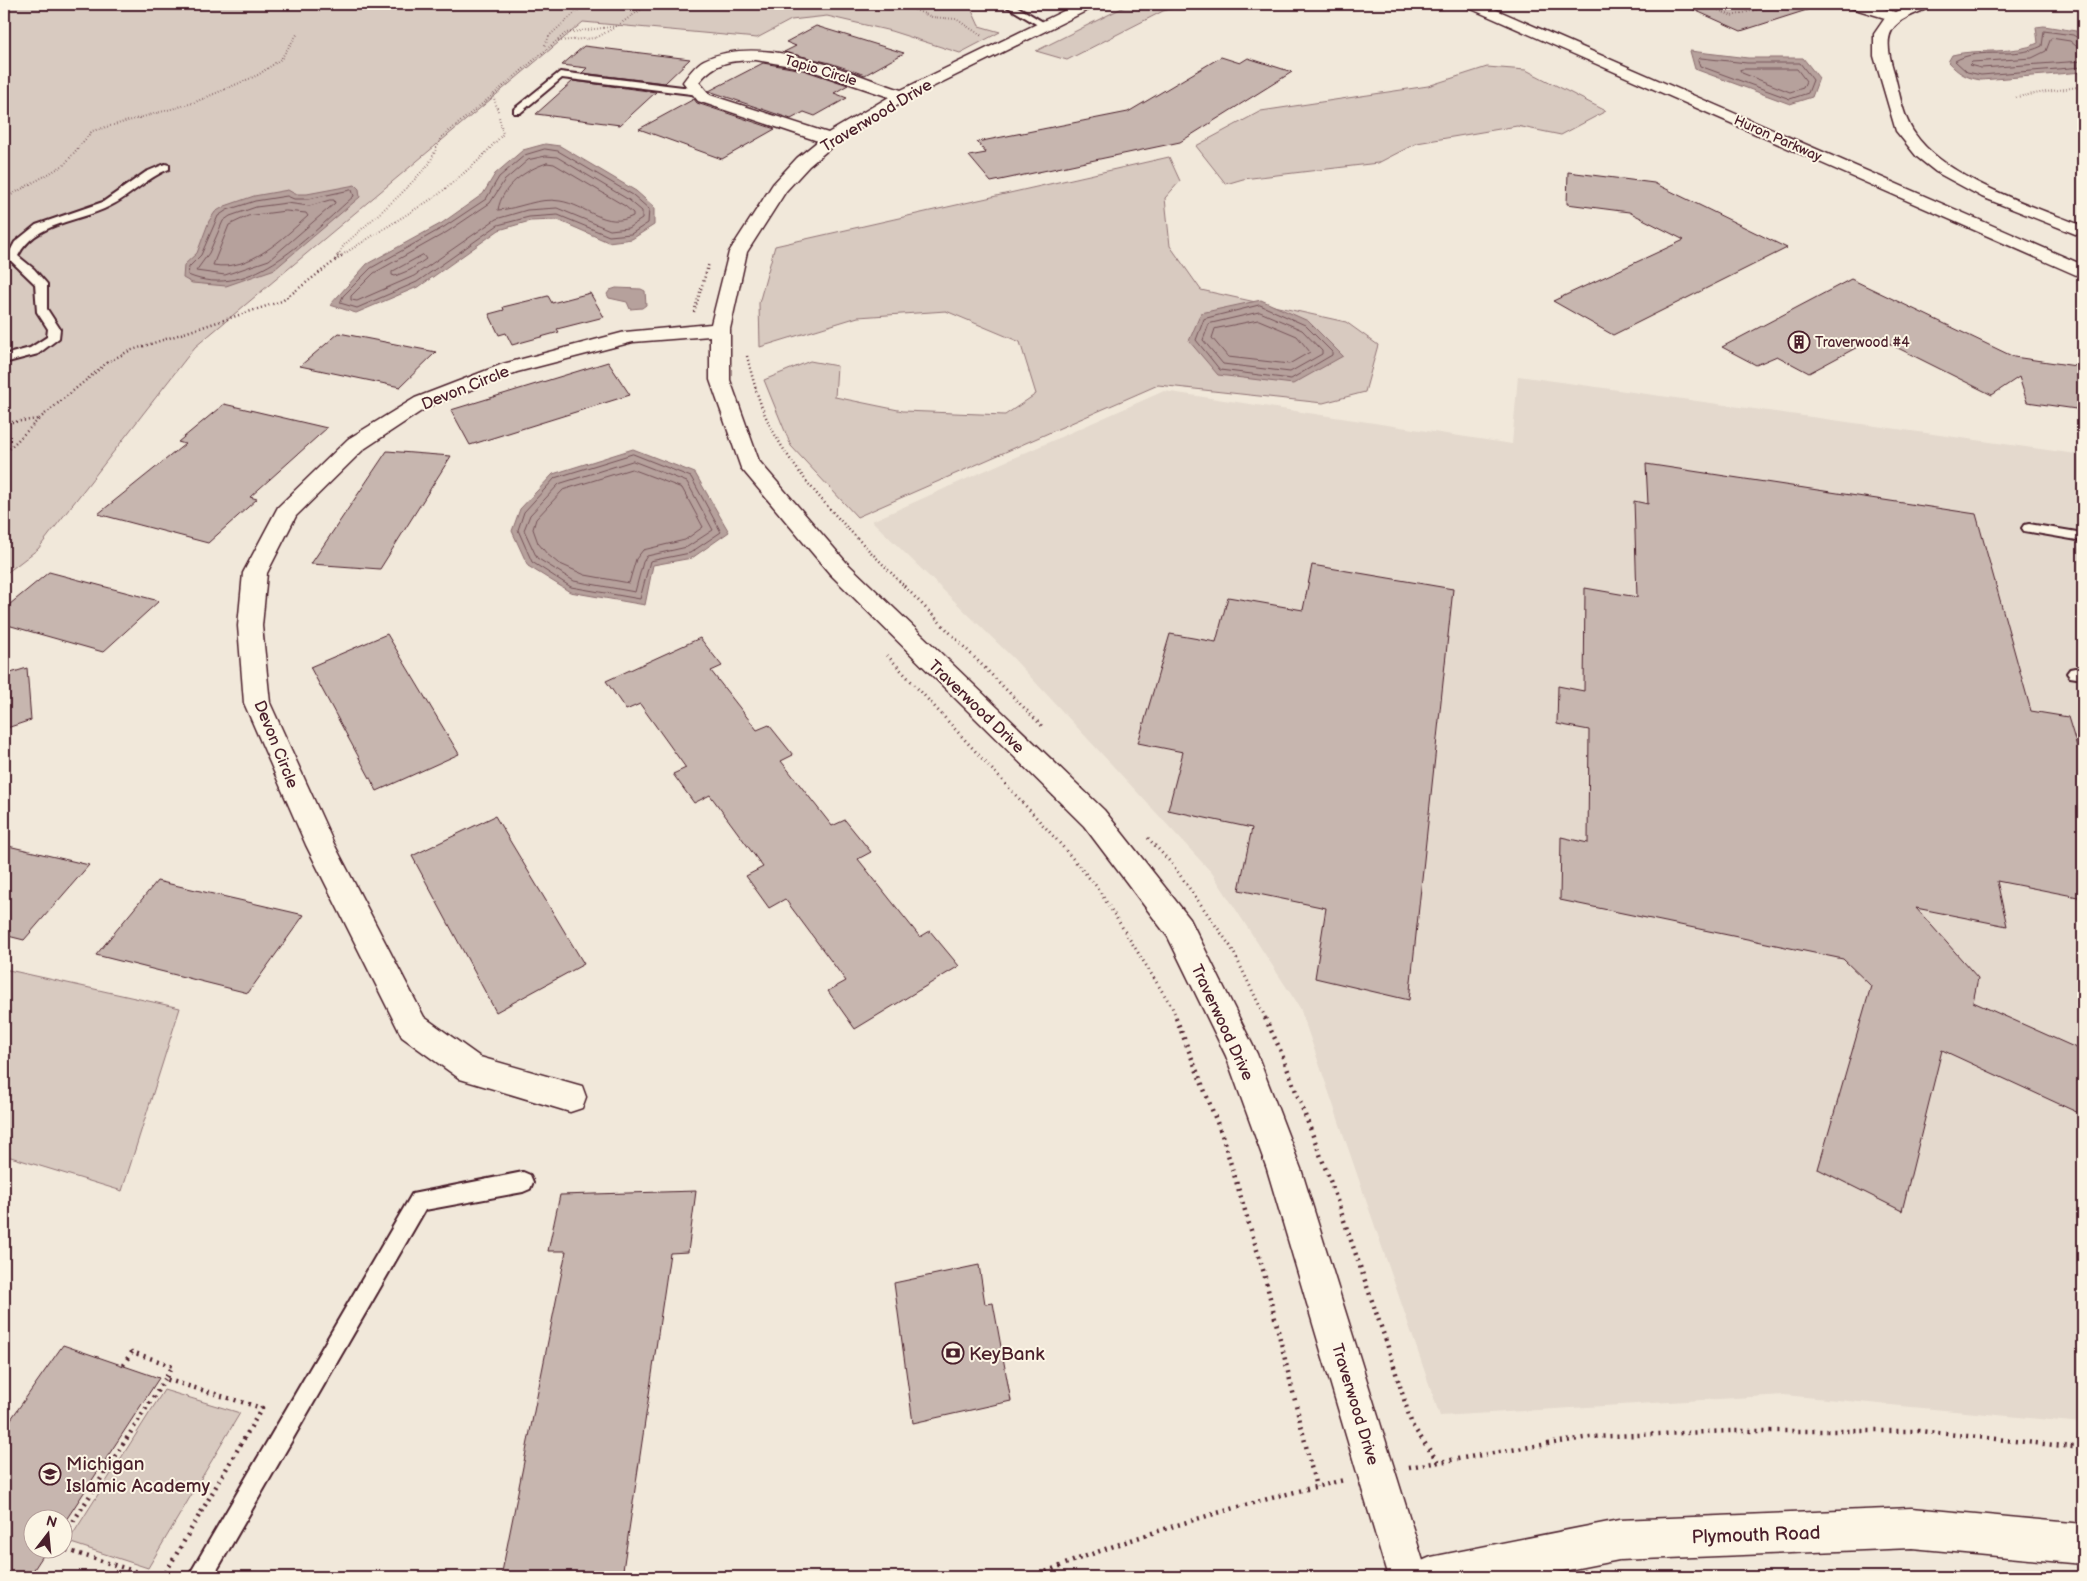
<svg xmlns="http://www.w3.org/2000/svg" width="2087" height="1581" viewBox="0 0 2087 1581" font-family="'Balsamiq Sans',sans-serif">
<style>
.built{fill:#e4d9cd}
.green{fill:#d8cac0;stroke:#917476}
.water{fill:#b6a19c;stroke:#8b6d6f}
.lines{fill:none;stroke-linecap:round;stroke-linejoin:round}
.shore{stroke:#755358;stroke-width:1}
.building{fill:#c7b6af;stroke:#4a1f2b}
.service-casing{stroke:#4a1f2b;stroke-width:4}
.minor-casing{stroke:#4a1f2b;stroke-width:3}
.tertiary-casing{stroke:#4a1f2b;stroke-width:3}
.secondary-casing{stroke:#4a1f2b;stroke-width:3}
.path-far3{stroke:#4a1f2b;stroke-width:2;stroke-dasharray:0.5 2.5;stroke-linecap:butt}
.path-far2{stroke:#4a1f2b;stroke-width:2.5;stroke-dasharray:1 3;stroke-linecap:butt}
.path-far1{stroke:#4a1f2b;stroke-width:3;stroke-dasharray:1 4;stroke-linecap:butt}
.path{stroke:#4a1f2b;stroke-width:4.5;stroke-dasharray:2 5;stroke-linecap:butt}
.service{fill:#fcf5e5;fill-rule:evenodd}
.minor{fill:#fcf5e5;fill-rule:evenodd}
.tertiary{fill:#fcf5e5;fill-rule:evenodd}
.secondary{fill:#fcf5e5;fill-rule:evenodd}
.labels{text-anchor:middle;stroke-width:4;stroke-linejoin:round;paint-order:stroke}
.far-street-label{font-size:14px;fill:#4a1f2b;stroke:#fcf5e5}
.far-poi-label{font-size:14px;fill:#4a1f2b;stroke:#fcf5e5;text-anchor:start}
.street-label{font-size:16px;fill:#4a1f2b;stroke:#fcf5e5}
.near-poi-label{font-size:19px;fill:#4a1f2b;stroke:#fcf5e5;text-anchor:start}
.near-street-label{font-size:19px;fill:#4a1f2b;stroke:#fcf5e5}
</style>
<rect width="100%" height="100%" fill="#f1e8da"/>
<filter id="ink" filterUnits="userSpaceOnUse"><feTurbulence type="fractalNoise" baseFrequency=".02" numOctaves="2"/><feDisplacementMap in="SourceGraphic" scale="10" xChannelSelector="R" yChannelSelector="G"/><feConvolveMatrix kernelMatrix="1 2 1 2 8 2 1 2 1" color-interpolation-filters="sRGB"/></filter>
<g filter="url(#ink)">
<path class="built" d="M1518,376L2083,455V1423L1784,1395L1440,1416L1300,1008L1212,873L1013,658L872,521L1164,391L1512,444Z"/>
<g class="green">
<path d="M4,4H969L979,26L1000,32L960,53L891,31L827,16L791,20L757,38L583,22L195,347L38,549L4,575Z"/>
<path d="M1130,4H1189L1163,11L1067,60L1036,51Z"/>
<path d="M1487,67L1526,70L1606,111L1561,135L1517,126L1417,143L1378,163L1243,179L1226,184L1196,146L1261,111L1428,86Z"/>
<path d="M1169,157L1180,181L1165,198L1170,246L1201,290L1346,322L1378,345L1365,392L1323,403L1158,385L857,517L791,446L764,380L810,361L837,366L835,397L903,411L1005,415L1036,394L1020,342L946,311L858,317L760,347L759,303L775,246Z"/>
<path d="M4,969L180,1008L122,1191L4,1155Z"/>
<path d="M164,1390L240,1413L148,1568L68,1542Z"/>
</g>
<g class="water">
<path d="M2044,26L2076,31L2083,38V72L1981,80C1966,78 1958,73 1948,62L1952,55C1978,48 2015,55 2038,43L2036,27Z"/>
<path d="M1690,51L1748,58H1803L1819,78L1812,97L1790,104L1695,69Z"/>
<path d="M545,144L560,146L636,191L654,207V225L632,239L608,242L558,220L530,221L499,230L420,286L356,313L330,305L367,264L442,223L483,194L495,174L523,150Z"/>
<path d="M355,185L359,189L360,197L275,269L226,286L192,283L183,278L184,265L197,253L209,221L215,212L225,206L254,196L288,190L295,194H307Z"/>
<path d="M616,288L641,289L645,291L646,305L642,308L630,309L627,302L609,298L607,294L610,290Z"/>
<path d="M1261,300L1308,321L1343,356L1293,384L1218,375L1189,341L1201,313Z"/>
<path d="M633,449L695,473L729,532L692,558L653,565L645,605L570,592L528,566L512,531L520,509L553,474Z"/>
</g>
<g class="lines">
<g class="shore">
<path d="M2083,41L2073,35L2044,31L2042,46C2014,60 1981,46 1955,61L1967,72L1981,75L2083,67"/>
<path d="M2083,47L2076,46L2070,41L2051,38L2046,51L2032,58L1972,62L1969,65L1981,68L2083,61"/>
<path d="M1701,58L1747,63H1800L1813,80L1808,93L1790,99L1700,66L1698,60Z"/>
<path d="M1743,69H1797L1806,81L1803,88L1790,92L1742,73L1740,70Z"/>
<path d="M545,149L558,151L633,195L649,209L648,223L631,234L609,236L558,215L529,217L498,225L417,282L357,308L340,303L343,296L371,268L444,227L486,199L499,177L525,155Z"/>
<path d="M546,156L557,157L629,200L642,211V219L628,228L610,230L557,208L527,210L496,219L414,276L357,301L351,300V296L374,273L447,232L490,203L504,181L528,160Z"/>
<path d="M547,163L554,164L625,206L633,213V216C606,230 586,205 560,201C538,197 519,209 498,210C502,186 525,170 547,163Z"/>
<path d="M352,190L354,196C311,233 252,302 188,275L189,267L201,255L218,216L227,210L255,201L287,196L294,199H308Z"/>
<path d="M330,200H334L335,203L269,260L225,275L196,271L209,253L223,221L230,216L256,207L287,203L309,206Z"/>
<path d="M286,211L306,213L308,216C283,238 250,272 213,265L229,225L248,216Z"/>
<path d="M423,255L426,259L410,270L395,276L392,275V272Z"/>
<path d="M1260,305L1305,325L1332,352V355L1291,379L1220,370L1196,340L1204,319Z"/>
<path d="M1260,312L1302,330L1322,351V354L1290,372L1223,364L1203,340L1209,324Z"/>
<path d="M1259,320L1297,336L1310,352L1289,364L1228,357L1212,338L1215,329Z"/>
<path d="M633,454L691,477L721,532L690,553L650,561L640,599L571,587L532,562L518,530L524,512L555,478Z"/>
<path d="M633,461L687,482L713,530L687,547L647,556L643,562L635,592L574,581L537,558L524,530L530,515L559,484Z"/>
<path d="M632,469L682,488L703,527L685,540L643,550L636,559L629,583L585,575L558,563L547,554L538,543L533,529L536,519L563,490Z"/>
</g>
</g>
<g class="building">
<path d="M1681,4H1809L1810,9L1741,31Z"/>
<path d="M816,26L904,53L865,75L830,63L784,52L796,46L786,42Z"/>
<path d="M584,46L690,59L665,83L582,73L587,68L562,65Z"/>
<path d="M1221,57L1240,63L1248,58L1292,72L1180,142L991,182L969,156L986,153L977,142L1128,112Z"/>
<path d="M763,63L803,70L848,85L834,93L847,98L815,116L804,112L791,119L709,91Z"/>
<path d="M573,81L656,92L620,125L536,114Z"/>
<path d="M694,99L697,103L775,129L722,159L639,129Z"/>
<path d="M1568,172L1654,183L1787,248L1613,335L1553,301L1684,240L1629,212L1567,204Z"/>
<path d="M1851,279L2014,357L2083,367V410L2027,402L2019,377L1992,395L1876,337L1809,373L1777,356L1756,365L1722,347Z"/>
<path d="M590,293L604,317L557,329L559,332L512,345L506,333L499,335L489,314L504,310L503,307L548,296L552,303Z"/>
<path d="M339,333L436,352L400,387L300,366Z"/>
<path d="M608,362L630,395L470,445L451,410Z"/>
<path d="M224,404L327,428L250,497L257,499L208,543L98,514L185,444L178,442Z"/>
<path d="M387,451L451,456L380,569L311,564Z"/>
<path d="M1646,464L1976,514L2031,711L2068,717L2083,766V898L1997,881L2007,926L1916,908L1978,978L1973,1002L2083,1051V1115L1942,1050L1902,1211L1818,1169L1871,986L1843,959L1560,900L1561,837L1588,843L1589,730L1557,724L1558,686L1584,691L1585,588L1637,597L1634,501L1648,504Z"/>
<path d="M1312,565L1453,589L1409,1000L1315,978L1326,908L1239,890L1252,828L1168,810L1183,752L1138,743L1170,634L1216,642L1228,597L1303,610Z"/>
<path d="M49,572L159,601L103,652L4,624V609Z"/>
<path d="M387,634L459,754L377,791L310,667Z"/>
<path d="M700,638L722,666L711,671L757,730L769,725L793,755L781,761L832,826L845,820L871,852L858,859L920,937L930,931L959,966L855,1029L828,991L846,981L785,899L769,908L746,876L763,867L710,795L694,803L673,774L686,768L640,704L626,710L606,681Z"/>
<path d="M27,668L31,720L4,729V675Z"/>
<path d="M495,816L584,964L496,1012L412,856Z"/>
<path d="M4,845L89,865L24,940L4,935Z"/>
<path d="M157,881L304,915L248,993L96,955Z"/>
<path d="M696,1191L688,1252L670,1253L622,1577H501L566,1251H548L560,1195Z"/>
<path d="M979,1265L985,1304L993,1303L1011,1401L913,1423L894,1283Z"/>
<path d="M63,1345L159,1378L62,1526V1518H32V1548H48L29,1577H4V1429Z"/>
</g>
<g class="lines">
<g class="service-casing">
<g id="service">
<path d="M1003,4H1013L1048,25L1041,27Z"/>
<path d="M560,72L699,89L704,92L699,95L562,78L520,113H514V109Z"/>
<path d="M165,164L169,165V169C146,178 131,196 110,206C78,223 36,221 18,256L34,269L47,284V309L60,329L59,338L38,354L4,363V355L30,348L47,337L48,329L37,312L35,284L7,257L15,242L36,225L103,202L146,172Z"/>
<path d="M2029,524L2083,533V541L2024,531L2022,528L2024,525Z"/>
<path d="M2075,668L2083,669V679L2070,677L2067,673L2070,669Z"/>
<path d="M523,1172L530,1175L533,1182L530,1189L523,1192L425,1210L213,1577H188L412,1194Z"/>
</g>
</g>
<g class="minor-casing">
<g id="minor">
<path d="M1078,4H1096L1094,7L908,99L836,143L809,166L786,191L747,252L730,329V380L759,461L846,562L1104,810L1190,919L1257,1054L1301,1169L1428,1577H1388L1267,1169L1226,1056L1168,937L1084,826L830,574L741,468L710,380V336L633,342L517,372L429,406L364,449L296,516L267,573L262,626L270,703L334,844L424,1017L480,1057L582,1086L586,1097L582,1108L570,1112L460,1079L402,1037L306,845L244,703L238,626L243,573L278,507L348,439L415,398L503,364L625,332L711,324L729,252L773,184L797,158L818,141L698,101L683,82C688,75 696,64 704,60C763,33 844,71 901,90ZM756,60L803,68L889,97L828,133L710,95L699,82C717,61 730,61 756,60Z"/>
<path d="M1846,4H1868L1895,12L1914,4H1933L1931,7C1894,22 1881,27 1893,69C1899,89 1902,116 1915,134C1946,179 2033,206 2083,226V237L1982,197L1936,172L1917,157L1896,131L1874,56V34L1885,18L1848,7Z"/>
</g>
</g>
<g class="tertiary-casing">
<path id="tertiary" d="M1465,4H1483L2083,265V278L1467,7Z"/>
</g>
<g class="secondary-casing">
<path id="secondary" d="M1912,1508L2083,1524V1564L1912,1548L1619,1560L1532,1577H1411L1417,1563L1431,1557L1619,1520Z"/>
</g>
<g class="path-far3">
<path d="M901,4L932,17L956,19L982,36"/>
<path d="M1705,4L1732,16L1758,9L1746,4"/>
<path d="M1108,7L1117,4"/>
<path d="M558,41L596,38L617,26"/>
<path d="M545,45L550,35L585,4"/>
<path d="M2016,97L2083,86"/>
<path d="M498,111L493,95L566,33L617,26L649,4"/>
<path d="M4,199L64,165L92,131L193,103L258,75L281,59L298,33"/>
<path d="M338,255L344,245L401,194L429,164L442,137L493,95"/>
<path d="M342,255L438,195L478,161L503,134L499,117"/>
</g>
<g class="path-far2">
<path d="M335,260L339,254"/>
<path d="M694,312L709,263"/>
<path d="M747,356C752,376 757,396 765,415C795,481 855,535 905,587"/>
<path d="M39,419L108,362L129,351L282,301L344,254"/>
<path d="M4,423L39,419L4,454"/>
</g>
<g class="path-far1">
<path d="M904,586L1044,728"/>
<path d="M887,655L1056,839L1097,887L1172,1007L1177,1019"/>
<path d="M1148,838L1172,864L1231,947L1266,1019"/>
</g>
<g class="path">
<path d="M1176,1018L1222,1135L1264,1273L1316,1487"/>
<path d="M1265,1018L1279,1047L1331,1183L1387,1344L1412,1425L1438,1462"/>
<path d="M123,1365L132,1352L173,1366L165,1379L262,1408L163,1577"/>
<path d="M1409,1467L1590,1437L1731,1431H1919L2083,1448"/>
<path d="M62,1539L165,1379"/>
<path d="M60,1548L137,1572L136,1577"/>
<path d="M1033,1577C1134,1535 1238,1505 1344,1480"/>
</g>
<use href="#service" class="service"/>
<use href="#minor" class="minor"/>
<use href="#tertiary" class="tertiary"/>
<use href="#secondary" class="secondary"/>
</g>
</g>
<defs>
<g id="building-ring" transform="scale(1.125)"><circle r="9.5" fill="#fcf5e5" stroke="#4a1f2b" stroke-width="1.5"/><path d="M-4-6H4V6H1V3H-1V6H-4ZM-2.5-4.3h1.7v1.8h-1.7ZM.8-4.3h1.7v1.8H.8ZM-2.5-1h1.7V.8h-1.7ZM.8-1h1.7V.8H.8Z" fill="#4a1f2b"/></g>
<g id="bank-ring" transform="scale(1.125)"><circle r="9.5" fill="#fcf5e5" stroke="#4a1f2b" stroke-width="1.5"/><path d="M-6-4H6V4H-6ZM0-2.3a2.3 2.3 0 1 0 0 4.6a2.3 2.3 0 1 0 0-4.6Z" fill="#4a1f2b"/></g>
<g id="school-ring" transform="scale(1.125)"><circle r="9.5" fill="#fcf5e5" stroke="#4a1f2b" stroke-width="1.5"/><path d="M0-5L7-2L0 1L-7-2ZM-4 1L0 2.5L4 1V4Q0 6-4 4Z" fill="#4a1f2b"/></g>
</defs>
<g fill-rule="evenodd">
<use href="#building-ring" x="1799" y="342"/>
<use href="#bank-ring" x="953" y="1353"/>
<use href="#school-ring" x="50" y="1474"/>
</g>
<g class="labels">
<g class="far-street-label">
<text transform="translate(821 70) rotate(17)" y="5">Tapio Circle</text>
<text transform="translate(1778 138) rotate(24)" y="5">Huron Parkway</text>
</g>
<g class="far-poi-label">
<text x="1815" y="347">Traverwood #4</text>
</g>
<g class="street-label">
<text transform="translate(876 115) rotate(-31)" y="6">Traverwood Drive</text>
<text transform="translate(465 387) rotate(-22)" y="6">Devon Circle</text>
<text transform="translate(977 706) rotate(44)" y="6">Traverwood Drive</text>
<text transform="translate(277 744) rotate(68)" y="6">Devon Circle</text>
<text transform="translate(1223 1022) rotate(65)" y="6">Traverwood Drive</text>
<text transform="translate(1356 1404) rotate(73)" y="6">Traverwood Drive</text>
</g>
<g class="near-poi-label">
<text x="969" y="1360">KeyBank</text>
<text x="66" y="1470">Michigan<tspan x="66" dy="22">Islamic Academy</tspan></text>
</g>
<g class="near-street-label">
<text transform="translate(1756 1534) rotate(-2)" y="7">Plymouth Road</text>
</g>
</g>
<rect width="2087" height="1581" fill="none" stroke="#fcf5e5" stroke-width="20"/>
<rect x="10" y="10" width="2067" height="1561" fill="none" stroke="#4a1f2b" stroke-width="2" filter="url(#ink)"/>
<g transform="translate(48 1534) rotate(16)"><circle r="24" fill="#fcf5e5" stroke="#b59f9b"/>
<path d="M0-4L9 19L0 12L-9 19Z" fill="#4a1f2b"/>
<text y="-8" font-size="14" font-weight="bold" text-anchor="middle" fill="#4a1f2b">N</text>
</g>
</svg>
